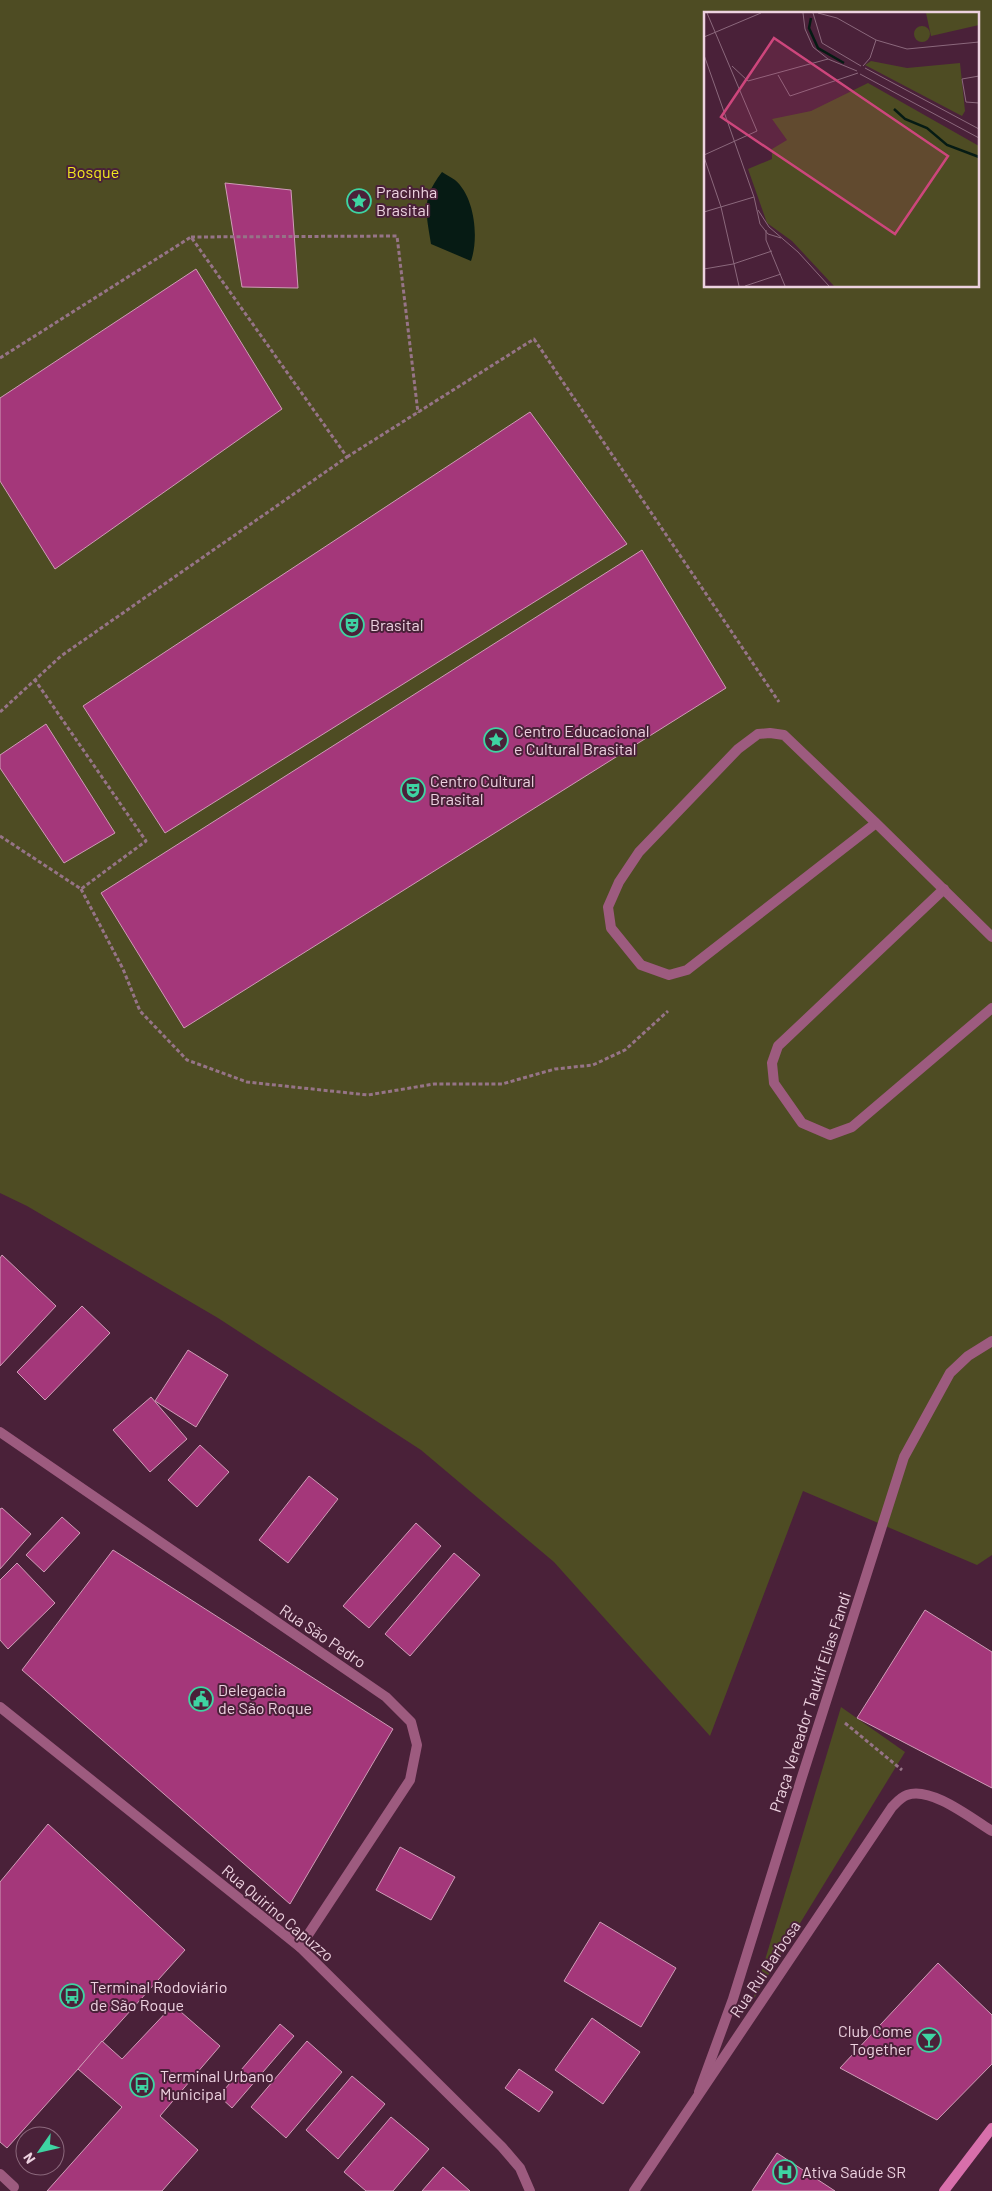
<svg xmlns="http://www.w3.org/2000/svg" width="992" height="2191" viewBox="0 0 992 2191" font-family="Barlow,sans-serif">
<style>
.green{fill:#4e4c23;fill-rule:evenodd}
.water{fill:#061b14}
.building{fill:#a4377a;stroke:#cf9cb7}
.lines{fill:none;stroke-linecap:round;stroke-linejoin:round}
.path{stroke:#967487;stroke-width:3;stroke-dasharray:4 2.5;stroke-linecap:butt}
.service{stroke:#9d5b7f;stroke-width:10}
.minor{stroke:#9d5b7f;stroke-width:10}
.secondary{stroke:#d86fab;stroke-width:10}
.labels{text-anchor:middle;stroke-width:4;stroke-linejoin:round;paint-order:stroke}
.park-label{font-size:16px;fill:#f2e81f;stroke:#4a2139}
.poi-label{font-size:16px;fill:#edd2e0;stroke:#4a2139;text-anchor:start}
.street-label{font-size:16px;fill:#edd2e0;stroke:#4a2139}
.inset-river{fill:none;stroke:#061b14;stroke-width:2.5}
.inset-road{fill:none;stroke:#8b687c;stroke-width:1}
.view{fill:#cd467c;fill-opacity:0.15;stroke:#cd467c;stroke-width:2.5}
.inset-edge{fill:none;stroke:#edd2e0;stroke-width:2.5}
</style>
<rect width="100%" height="100%" fill="#4a2139"/>
<g class="green">
<path d="M0,0H992V1555L977,1565L803,1491L710,1736L554,1562L421,1450L218,1318L27,1206L0,1193ZM706,14H978V286H706Z"/>
<path d="M841,1707L905,1752L753,2000Z"/>
</g>
<path class="water" d="M442,172C446,175 451,177 455,180C475,197 479,238 471,261L431,244C426,212 421,199 442,172Z"/>
<g class="building">
<path d="M225,183L291,190L298,288L242,287Z"/>
<path d="M196,269L282,409L55,569L0,481V398Z"/>
<path d="M530,412L627,544L165,833L83,706Z"/>
<path d="M642,550L726,688L184,1028L101,893Z"/>
<path d="M46,724L115,833L64,863L0,768V755Z"/>
<path d="M2,1255L56,1306L0,1366V1258Z"/>
<path d="M82,1306L110,1333L45,1400L17,1372Z"/>
<path d="M188,1350L228,1375L196,1427L155,1401Z"/>
<path d="M151,1397L187,1439L150,1472L113,1430Z"/>
<path d="M200,1445L229,1472L197,1507L168,1480Z"/>
<path d="M309,1476L338,1499L288,1563L259,1540Z"/>
<path d="M2,1508L31,1534L0,1569V1509Z"/>
<path d="M62,1517L80,1533L44,1572L26,1555Z"/>
<path d="M416,1523L441,1546L369,1628L343,1606Z"/>
<path d="M113,1550L393,1729L290,1904L22,1670Z"/>
<path d="M454,1553L480,1575L410,1656L385,1634Z"/>
<path d="M17,1563L55,1603L8,1649L0,1640V1580Z"/>
<path d="M925,1610L992,1652V1788L857,1718Z"/>
<path d="M48,1824L185,1950L7,2148L0,2142V1882Z"/>
<path d="M400,1847L455,1877L431,1920L376,1890Z"/>
<path d="M600,1922L676,1968L641,2027L564,1981Z"/>
<path d="M938,1963L992,2015V2064L937,2120L840,2068Z"/>
<path d="M173,2005L220,2046L160,2116L198,2150L162,2191H47L122,2107L78,2069L102,2041L122,2059Z"/>
<path d="M592,2018L640,2052L603,2104L555,2070Z"/>
<path d="M280,2024L294,2036L232,2108L219,2096Z"/>
<path d="M307,2041L342,2072L286,2138L251,2107Z"/>
<path d="M519,2069L553,2092L539,2112L505,2088Z"/>
<path d="M352,2076L385,2104L338,2159L306,2130Z"/>
<path d="M391,2117L429,2149L393,2191H366L344,2172Z"/>
<path d="M777,2153L835,2191H752Z"/>
<path d="M443,2167L470,2191H422Z"/>
</g>
<g class="lines">
<g class="path">
<path d="M191,237L397,236L418,413"/>
<path d="M0,358L191,237L347,457L61,656L0,712"/>
<path d="M347,457L534,339L779,702"/>
<path d="M0,836L81,889L146,841L35,680"/>
<path d="M81,889L123,969L140,1011L187,1060L247,1082L368,1095L434,1084H502L555,1069L593,1065L625,1050L668,1011"/>
<path d="M845,1723L902,1770"/>
</g>
<g class="service">
<path d="M876,823L687,970L669,975L641,965L611,928L608,907L619,882L639,852L738,749L758,734L770,733L784,735L876,823L992,937"/>
<path d="M944,889L778,1046L772,1063L774,1083L802,1123L830,1135L852,1127L992,1008"/>
<path d="M699,2092L733,1999L801,1780L904,1457L950,1373L968,1356L992,1341"/>
<path d="M0,2174L14,2187"/>
</g>
<g class="minor">
<path d="M0,1432L386,1697L411,1722L417,1745L410,1780L300,1947"/>
<path d="M0,1707L300,1947L502,2147L520,2168L530,2191"/>
<path d="M634,2191L892,1807C897,1802 901,1797 907,1795C931,1786 972,1819 992,1831"/>
</g>
<path class="secondary" d="M944,2191L992,2128"/>
</g>
<defs>
<g id="sight-ring" transform="scale(1.25)"><circle r="9.5" fill="#4a2139" stroke="#3ed4a2" stroke-width="1.5"/><path d="M0-6L1.8-2.2L6-1.7L2.9 1.2L3.7 5.4L0 3.3L-3.7 5.4L-2.9 1.2L-6-1.7L-1.8-2.2Z" fill="#3ed4a2"/></g>
<g id="theatre-ring" transform="scale(1.25)"><circle r="9.5" fill="#4a2139" stroke="#3ed4a2" stroke-width="1.5"/><path d="M-5-5.5Q0-4 5-5.5V0Q5 5 0 6Q-5 5-5 0ZM-3.3-2.5H-1v1.5H-3.3ZM1-2.5H3.3v1.5H1ZM-2.8 1Q0 5.5 2.8 1Z" fill="#3ed4a2"/></g>
<g id="civic-ring" transform="scale(1.25)"><circle r="9.5" fill="#4a2139" stroke="#3ed4a2" stroke-width="1.5"/><path d="M-.6-6.5H3V-4.5H.6V-3L4-1V1h2V6H-6V1h2V-1L-.6-3ZM-1.2 2.5V6h2.4V2.5Z" fill="#3ed4a2"/></g>
<g id="bus-ring" transform="scale(1.25)"><circle r="9.5" fill="#4a2139" stroke="#3ed4a2" stroke-width="1.5"/><path d="M-5-6H5V4H4V6H2V4H-2V6H-4V4H-5ZM-3.5-4V0h7V-4ZM-3.5 1.2v1.5H-2V1.2ZM2 1.2v1.5H3.5V1.2Z" fill="#3ed4a2"/></g>
<g id="bar-ring" transform="scale(1.25)"><circle r="9.5" fill="#4a2139" stroke="#3ed4a2" stroke-width="1.5"/><path d="M-6-5H6L.8 .8V4.5H3.5V6h-7V4.5H-.8V.8Z" fill="#3ed4a2"/></g>
<g id="hospital-ring" transform="scale(1.25)"><circle r="9.5" fill="#4a2139" stroke="#3ed4a2" stroke-width="1.5"/><path d="M-5-5h3v3.5h4V-5h3V5h-3V1.5h-4V5h-3Z" fill="#3ed4a2"/></g>
</defs>
<g fill-rule="evenodd">
<use href="#sight-ring" x="359" y="201"/>
<use href="#theatre-ring" x="352" y="625"/>
<use href="#sight-ring" x="496" y="740"/>
<use href="#theatre-ring" x="413" y="790"/>
<use href="#civic-ring" x="201" y="1699"/>
<use href="#bus-ring" x="72" y="1996"/>
<use href="#bar-ring" x="929" y="2040"/>
<use href="#bus-ring" x="142" y="2085"/>
<use href="#hospital-ring" x="785" y="2172"/>
</g>
<g class="labels">
<g class="park-label">
<text x="93" y="178">Bosque</text>
</g>
<g class="poi-label">
<text x="376" y="198">Pracinha<tspan x="376" dy="18">Brasital</tspan></text>
<text x="370" y="631">Brasital</text>
<text x="514" y="737">Centro Educacional<tspan x="514" dy="18">e Cultural Brasital</tspan></text>
<text x="430" y="787">Centro Cultural<tspan x="430" dy="18">Brasital</tspan></text>
<text x="218" y="1696">Delegacia<tspan x="218" dy="18">de São Roque</tspan></text>
<text x="90" y="1993">Terminal Rodoviário<tspan x="90" dy="18">de São Roque</tspan></text>
<text x="912" y="2037" text-anchor="end">Club Come<tspan x="912" dy="18">Together</tspan></text>
<text x="160" y="2082">Terminal Urbano<tspan x="160" dy="18">Municipal</tspan></text>
<text x="802" y="2178">Ativa Saúde SR</text>
</g>
<g class="street-label">
<text transform="translate(323 1636) rotate(34)" y="6">Rua São Pedro</text>
<text transform="translate(810 1702) rotate(-72)" y="6">Praça Vereador Taukif Elias Fandi</text>
<text transform="translate(278 1913) rotate(40)" y="6">Rua Quirino Capuzzo</text>
<text transform="translate(765 1969) rotate(-56)" y="6">Rua Rui Barbosa</text>
</g>
</g>
<g transform="translate(704 12)">
<rect width="275" height="275" fill="#4a2139"/>
<path d="M222,1H275V13L227,24ZM210 22a8 8 0 1 1 16 0a8 8 0 1 1-16 0ZM167,49L203,56L256,51L261,99L258,104L161,53ZM164,71L275,134V274H130L88,229L63,211L44,157L68,147V137L83,128L68,107L107,99Z" fill="#4e4c23"/>
<path class="inset-river" d="M107,6L105,16L114,36L140,51M190,97L201,107L223,116L243,133L275,145"/>
<path class="inset-road" d="M99,1L101,17L109,35L124,47L153,59M109,1L118,31L157,54M114,1L133,6L172,28L203,37L275,30M0,25L57,1M0,43L50,185L56,212L64,222L77,226M28,54L44,69L124,47M159,54L166,46L172,28M161,56L275,117M156,62L275,126M74,63L86,84L154,61M275,64L258,67L262,90L275,91M0,143L53,119L3,1M0,145L17,195L35,274M54,198L65,215L94,240L125,274M0,200L50,185M62,218V228L81,274M0,257L29,252L68,239M41,274L77,262"/>
<path class="view" d="M70,26L244,144L191,222L17,105Z"/>
<rect width="275" height="275" class="inset-edge"/>
</g>
<g transform="translate(40 2151) rotate(236)"><circle r="24" fill="#4a2139" stroke="#8b687c"/>
<path d="M0-4L9 19L0 12L-9 19Z" fill="#3ed4a2"/>
<text y="-8" font-size="14" font-weight="bold" text-anchor="middle" fill="#edd2e0">N</text>
</g>
</svg>
